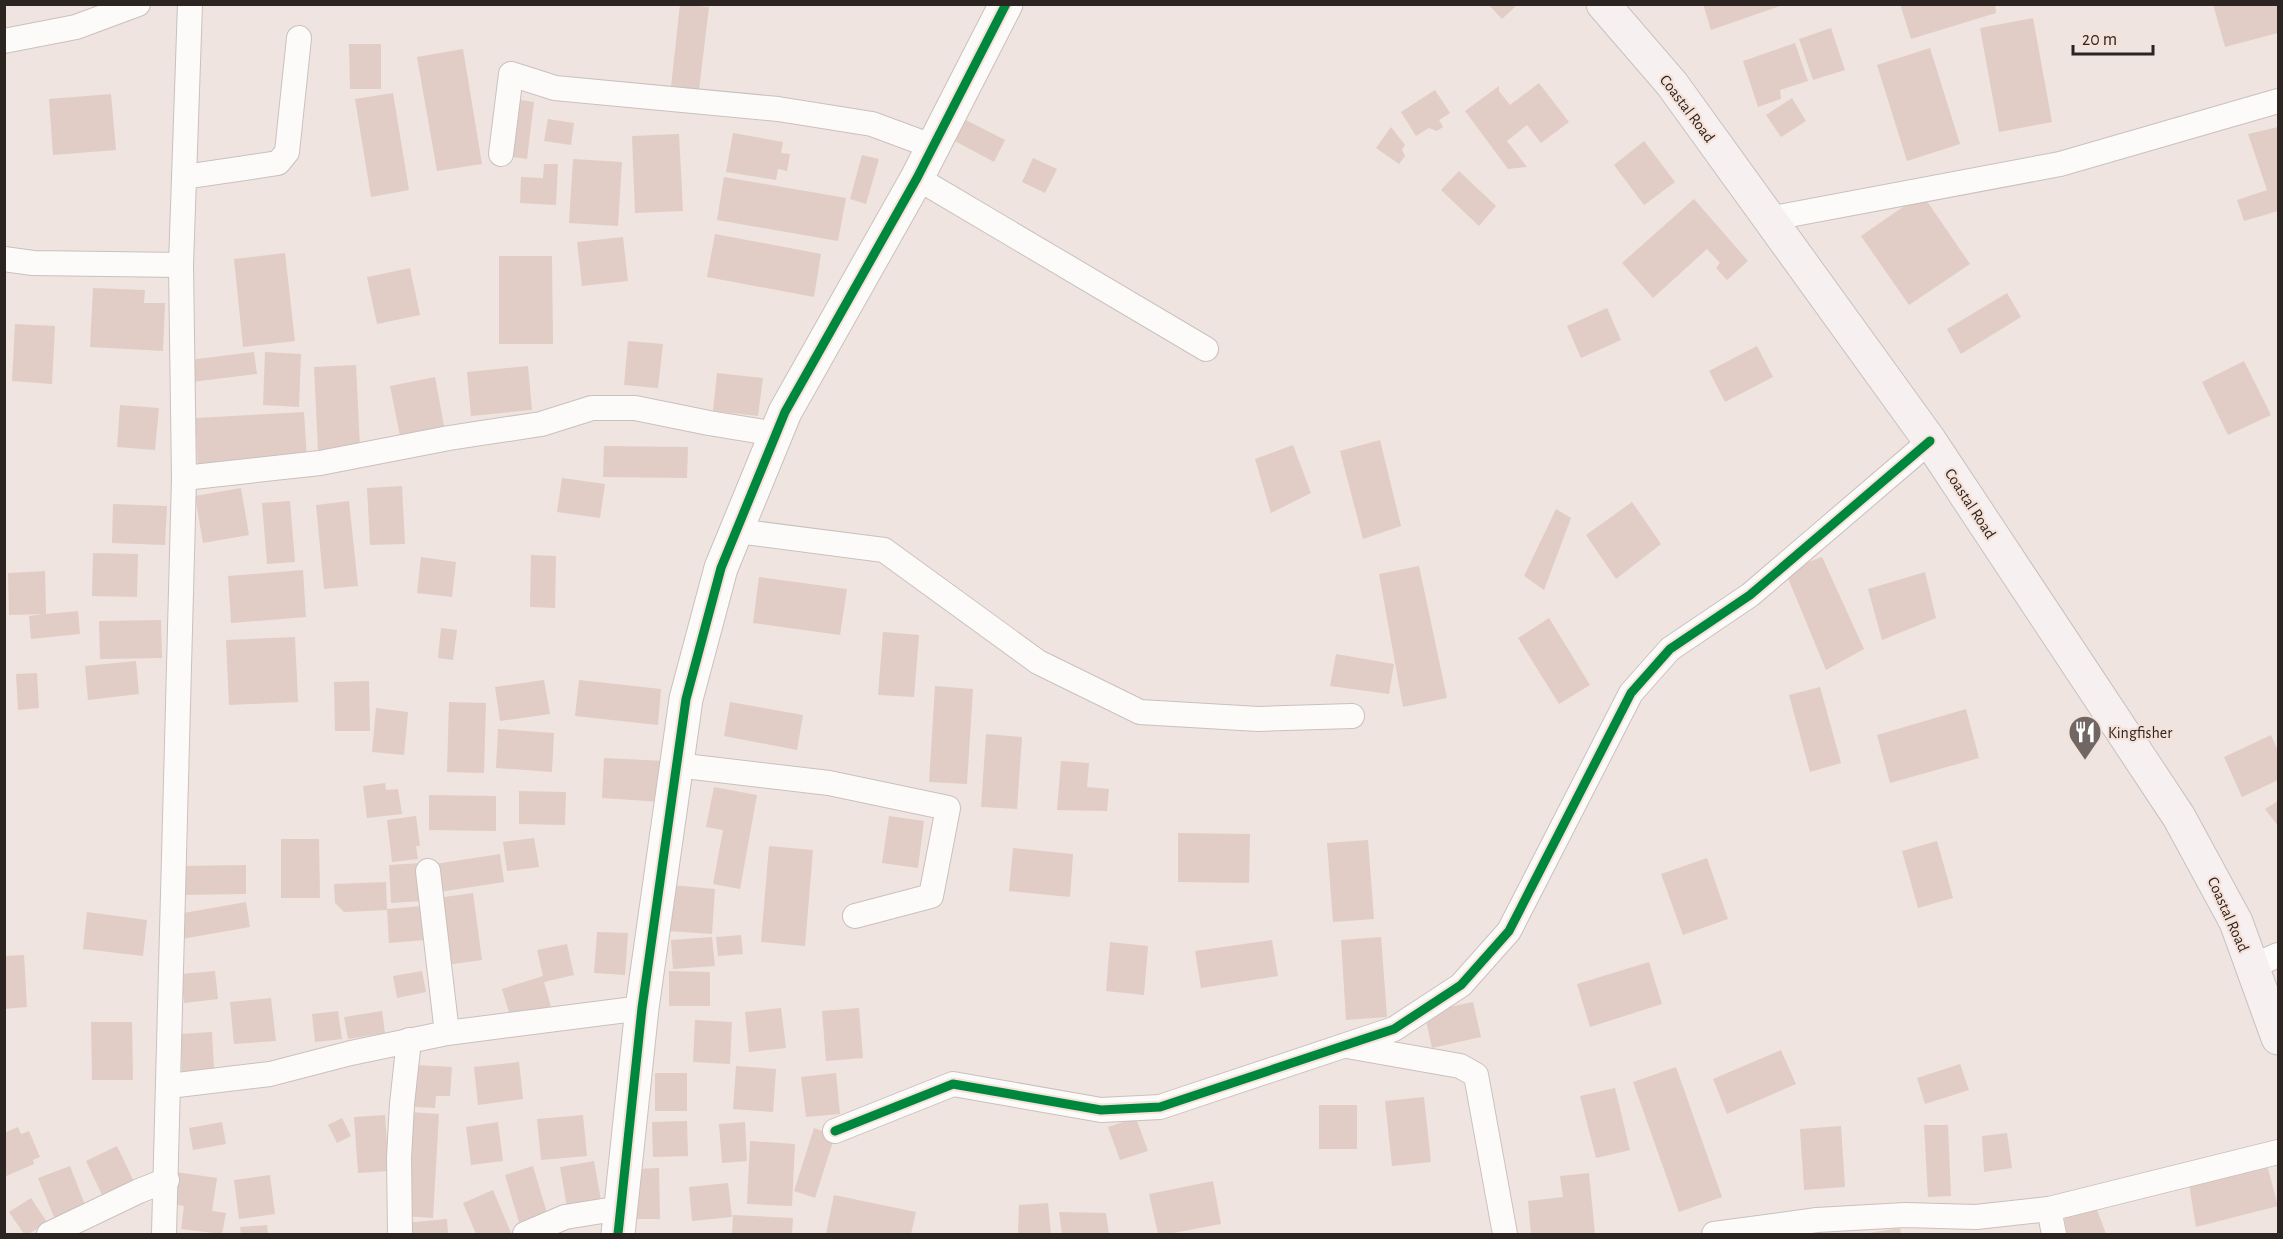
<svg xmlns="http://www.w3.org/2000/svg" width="2283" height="1239" viewBox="0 0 2283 1239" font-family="'Alegreya Sans',sans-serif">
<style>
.building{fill:#e1cdc5}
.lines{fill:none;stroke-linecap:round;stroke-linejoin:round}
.street-casing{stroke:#c9c1bd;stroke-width:26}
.secondary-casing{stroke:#c9c1bd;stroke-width:35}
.primary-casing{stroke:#c7c1bf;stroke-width:35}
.street{stroke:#fdfbfa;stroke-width:24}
.secondary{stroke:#fdfbfa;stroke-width:33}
.primary{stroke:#f7f0f1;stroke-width:33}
.cycleway-casing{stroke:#f6e1d8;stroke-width:13}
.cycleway{stroke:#00873e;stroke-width:9}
.labels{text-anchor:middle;stroke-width:4.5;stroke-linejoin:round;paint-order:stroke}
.street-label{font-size:16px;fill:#2b2421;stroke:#f6e1d8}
.poi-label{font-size:16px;fill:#2b2421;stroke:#f6e1d8;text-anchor:start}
</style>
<rect width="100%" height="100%" fill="#efe4df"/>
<g class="building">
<path d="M680,4L709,7L699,90L671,87Z"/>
<path d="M1488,4H1518L1502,19Z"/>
<path d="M1703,4H1783V5L1711,30Z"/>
<path d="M1900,4H1995L1996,13L1911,39Z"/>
<path d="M2213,4H2277L2278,33L2225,47Z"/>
<path d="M2033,18L2052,122L1999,132L1980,28Z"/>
<path d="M1831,28L1845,70L1813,80L1799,39Z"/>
<path d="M1795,43L1808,81L1780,90L1781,99L1758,107L1743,61Z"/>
<path d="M349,44H381V89H350Z"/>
<path d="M1930,48L1960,144L1907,161L1877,65Z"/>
<path d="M463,49L482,164L437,171L417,57Z"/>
<path d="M1539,83L1569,122L1541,143L1527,125L1507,141L1527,167L1508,169L1465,111L1499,86V91L1510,105Z"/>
<path d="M1435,90L1450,113L1439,120L1443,127L1437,131L1429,128L1416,136L1401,112Z"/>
<path d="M393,93L409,190L371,197L355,99Z"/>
<path d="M111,94L116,150L53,155L49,99Z"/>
<path d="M1792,98L1806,121L1781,137L1766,115Z"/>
<path d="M514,99L534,102L527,159L507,156Z"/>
<path d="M548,119L574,123L571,145L544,141Z"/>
<path d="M964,119L1005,140L994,162L953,140Z"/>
<path d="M1391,127L1405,145L1402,150L1405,156L1399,164L1376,148Z"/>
<path d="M2278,127V211L2244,221L2237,200L2267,190L2248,134Z"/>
<path d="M733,133L783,142L781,153L790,154L787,171L778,169L776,180L726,172Z"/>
<path d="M679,134L683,211L635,213L632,136Z"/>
<path d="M1644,141L1675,182L1644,205L1614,165Z"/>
<path d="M862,155L879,159L866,204L850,199Z"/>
<path d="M1033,158L1057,169L1045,193L1022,182Z"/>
<path d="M573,159L622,162L618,226L569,223Z"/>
<path d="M544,164H558L556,205L520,203L521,177L543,178Z"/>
<path d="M1459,171L1496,206L1479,226L1441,190Z"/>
<path d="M724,177L846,198L838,241L717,220Z"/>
<path d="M1922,194L1970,264L1909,305L1861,236Z"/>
<path d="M1694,199L1748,261L1727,280L1716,268L1720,263L1707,249L1653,298L1622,263Z"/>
<path d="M715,234L821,254L814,297L707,277Z"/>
<path d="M623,237L628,281L582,286L577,242Z"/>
<path d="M285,253L295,341L243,347L234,259Z"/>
<path d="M499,256H552L553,344H499Z"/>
<path d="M410,268L420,315L377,324L367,277Z"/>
<path d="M93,288L145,290L144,303H165L163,351L90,347Z"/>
<path d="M2007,293L2021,317L1961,354L1947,329Z"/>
<path d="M1607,308L1621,340L1581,358L1567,326Z"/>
<path d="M15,324L55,326L52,384L12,381Z"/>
<path d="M628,341L663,344L658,388L624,385Z"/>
<path d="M1757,346L1773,377L1725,402L1709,371Z"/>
<path d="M254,352L257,374L192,382L189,360Z"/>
<path d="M265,352L301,354L299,407L263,405Z"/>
<path d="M2244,361L2271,415L2228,435L2202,382Z"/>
<path d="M356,365L360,448L318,450L314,367Z"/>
<path d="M528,366L532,410L471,416L467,372Z"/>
<path d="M717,373L763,378L758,416L713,411Z"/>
<path d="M435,377L446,437L402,446L390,386Z"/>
<path d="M120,405L159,408L155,450L117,447Z"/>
<path d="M304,412L307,460L198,467L195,418Z"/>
<path d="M1380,440L1401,526L1363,539L1340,451Z"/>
<path d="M1293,445L1311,493L1271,513L1255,459Z"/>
<path d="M604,446L688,447L687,478L603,477Z"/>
<path d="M562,478L605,484L600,518L557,512Z"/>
<path d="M402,486L405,544L370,545L367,488Z"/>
<path d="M241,488L249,535L203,543L195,496Z"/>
<path d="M290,501L295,562L267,564L262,503Z"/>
<path d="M349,501L358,586L324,589L316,505Z"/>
<path d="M1632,502L1661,544L1616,579L1586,535Z"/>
<path d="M113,504L167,506L165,545L112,543Z"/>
<path d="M1556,509L1571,518L1544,590L1524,576Z"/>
<path d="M93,553L138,554L137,597L92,596Z"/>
<path d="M531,555L556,556L555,608L530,607Z"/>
<path d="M421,557L456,562L452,597L417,593Z"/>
<path d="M1822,557L1864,649L1826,670L1785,571Z"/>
<path d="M1419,566L1447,698L1403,707L1379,574Z"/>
<path d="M303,570L306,617L231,623L228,576Z"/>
<path d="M45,571L46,614L78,611L80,634L31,639L29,616L43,614L9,615L8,573Z"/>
<path d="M1925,572L1936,618L1882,640L1868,589Z"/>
<path d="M759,577L847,589L840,635L753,623Z"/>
<path d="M1549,618L1590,685L1559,704L1518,638Z"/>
<path d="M161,620L162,658L100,659L99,621Z"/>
<path d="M441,628L457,630L453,660L438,658Z"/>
<path d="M883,632L919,635L914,697L878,695Z"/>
<path d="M295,637L298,702L229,705L226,640Z"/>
<path d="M1336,654L1394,664L1389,694L1330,686Z"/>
<path d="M136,661L139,694L88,700L85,666Z"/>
<path d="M37,673L39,708L18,710L16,674Z"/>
<path d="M544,680L550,714L500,721L495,687Z"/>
<path d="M579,680L661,689L658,725L575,716Z"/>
<path d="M369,681L370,731H335L334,682Z"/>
<path d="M935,686L973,689L967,784L929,782Z"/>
<path d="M1820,687L1841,763L1810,772L1789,695Z"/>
<path d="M449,702L486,703L484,773L447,772Z"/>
<path d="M730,702L803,715L797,750L724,736Z"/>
<path d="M376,708L408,712L404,755L372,752Z"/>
<path d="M1966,709L1979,758L1890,783L1877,735Z"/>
<path d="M498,729L554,733L552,772L496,768Z"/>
<path d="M986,734L1022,737L1017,809L981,807Z"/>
<path d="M2271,735L2278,751V780L2242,797L2224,757Z"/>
<path d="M604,758L665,761L662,802L602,798Z"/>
<path d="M1061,761L1089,763L1087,787L1109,789L1107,811L1057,810Z"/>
<path d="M385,783L386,790L398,789L402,814L367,818L363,786Z"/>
<path d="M714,787L757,795L740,889L713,884L723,830L706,827Z"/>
<path d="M519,791L566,792L565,825L519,824Z"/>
<path d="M429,795L496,796V831L429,830Z"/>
<path d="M2278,801V826L2265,809Z"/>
<path d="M416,816L420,846H416L418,859L392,862L387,820Z"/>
<path d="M889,816L924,821L918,868L882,863Z"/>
<path d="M1178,833L1250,834L1249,883L1178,882Z"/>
<path d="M534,838L539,867L507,871L503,842Z"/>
<path d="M281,839H319L320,898H281Z"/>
<path d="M1368,840L1374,919L1333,922L1327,843Z"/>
<path d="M1937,841L1953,898L1918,908L1902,851Z"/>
<path d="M769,846L813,850L805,946L761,942Z"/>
<path d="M1013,848L1073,854L1070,897L1009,891Z"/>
<path d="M500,854L504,882L439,892L435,864Z"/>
<path d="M1707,858L1728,919L1683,935L1661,874Z"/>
<path d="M421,863L423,901L391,903L389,865Z"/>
<path d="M246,865V894L180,895V866Z"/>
<path d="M386,882L387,910L344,912L335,903L334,884Z"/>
<path d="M671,885L715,889L712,934L668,931Z"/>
<path d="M473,893L482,960L446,965L437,898Z"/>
<path d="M246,902L250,927L182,939L178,914Z"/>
<path d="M423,906L425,940L389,943L387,909Z"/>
<path d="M87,912L147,920L143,956L83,949Z"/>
<path d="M597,932L628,933L625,975L594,973Z"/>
<path d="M741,935L743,954L718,956L716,937Z"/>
<path d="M712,937L715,966L673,969L671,940Z"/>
<path d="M1381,937L1387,1017L1346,1020L1341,940Z"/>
<path d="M1272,940L1278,976L1201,988L1195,951Z"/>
<path d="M1110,942L1148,946L1144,995L1106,991Z"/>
<path d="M567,944L574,975L544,982L551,1007L511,1019L502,989L543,976L537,950Z"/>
<path d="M24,955L27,1007L4,1009V956Z"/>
<path d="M1649,962L1662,1004L1590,1027L1577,984Z"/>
<path d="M215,971L218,999L184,1003L181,974Z"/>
<path d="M422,971L426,992L397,998L393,976Z"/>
<path d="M669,971L710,972V1006H669Z"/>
<path d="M271,998L276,1041L234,1044L230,1002Z"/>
<path d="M1473,1002L1481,1037L1432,1048L1424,1012Z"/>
<path d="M781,1008L786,1048L749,1052L745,1012Z"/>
<path d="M859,1008L863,1058L826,1061L822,1011Z"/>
<path d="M338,1011L342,1039L315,1042L312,1014Z"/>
<path d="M382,1011L385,1033L348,1039L344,1017Z"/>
<path d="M695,1020L732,1022L730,1064L693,1062Z"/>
<path d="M91,1022H132L133,1080H92Z"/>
<path d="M212,1032L214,1070L182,1072L181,1034Z"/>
<path d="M1781,1050L1796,1084L1727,1114L1713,1079Z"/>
<path d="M519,1062L523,1099L478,1105L474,1067Z"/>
<path d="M1960,1064L1969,1090L1925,1104L1917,1078Z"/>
<path d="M416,1065L452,1067L450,1096H436L435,1108L415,1107Z"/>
<path d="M736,1066L776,1069L773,1112L733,1109Z"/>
<path d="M1676,1067L1722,1197L1679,1212L1633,1082Z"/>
<rect x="655" y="1073" width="32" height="38"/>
<path d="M836,1073L840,1114L806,1117L801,1077Z"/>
<path d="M1615,1088L1630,1150L1596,1158L1580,1096Z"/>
<path d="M1424,1097L1431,1162L1392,1166L1385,1101Z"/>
<rect x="1319" y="1105" width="38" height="44"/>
<path d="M408,1112L439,1114L433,1218L402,1216Z"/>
<path d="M385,1115L389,1171L358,1173L354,1117Z"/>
<path d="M583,1115L587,1156L541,1160L537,1119Z"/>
<path d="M342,1118L351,1136L337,1143L328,1125Z"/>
<path d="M1136,1118L1148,1151L1120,1160L1108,1127Z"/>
<path d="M687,1121L688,1156L653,1157L652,1122Z"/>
<path d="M222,1122L226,1144L193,1150L189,1128Z"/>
<path d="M498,1122L503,1161L471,1165L466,1127Z"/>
<path d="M745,1122L747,1161L722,1163L719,1124Z"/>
<path d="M1924,1125H1948L1951,1196L1928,1197Z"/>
<path d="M1841,1126L1845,1187L1804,1190L1800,1129Z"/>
<path d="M18,1127L21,1134L29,1131L40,1157L33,1160L34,1164L4,1177V1133Z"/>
<path d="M814,1128L835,1135L815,1198L794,1191Z"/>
<path d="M2007,1133L2012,1168L1984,1172L1982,1136Z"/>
<path d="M750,1141L795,1144L792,1206L747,1204Z"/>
<path d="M117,1146L136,1186L105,1201L86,1161Z"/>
<path d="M594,1161L601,1201L567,1207L560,1167Z"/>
<path d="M2267,1165L2278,1206L2196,1227L2189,1184Z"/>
<path d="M70,1166L87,1210L56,1222L38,1178Z"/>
<path d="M533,1166L549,1220L521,1229L505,1175Z"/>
<path d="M659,1168L660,1219H636L634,1169Z"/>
<path d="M176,1172L217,1178L212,1211L226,1213L222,1234L181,1229L184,1206L171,1204Z"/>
<path d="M1589,1173L1595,1234H1531L1528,1201L1563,1197L1560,1176Z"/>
<path d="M270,1175L275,1214L239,1219L234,1180Z"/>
<path d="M1213,1181L1221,1224L1168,1234H1158L1149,1194Z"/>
<path d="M728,1183L732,1217L692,1221L689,1187Z"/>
<path d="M493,1190L511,1233L476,1234L463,1203Z"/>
<path d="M834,1195L916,1212L911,1234H826Z"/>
<path d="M31,1198L47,1222L29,1234H24L9,1212Z"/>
<path d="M1048,1203L1051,1234H1018L1019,1205Z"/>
<path d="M2096,1207L2106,1234H2067L2064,1216Z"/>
<path d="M1059,1212L1106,1213L1109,1234H1062Z"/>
<path d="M733,1215L793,1218L792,1234H732Z"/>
<path d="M447,1219L448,1234H405L404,1223Z"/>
<path d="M267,1225L268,1234H241L240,1227Z"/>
<path d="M1900,1228L1901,1234H1869V1233Z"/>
</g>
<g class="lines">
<g class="street-casing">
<g id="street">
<path d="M4,41L76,27L138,4"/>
<path d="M501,154L511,74L555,88L778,109L872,124L934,147"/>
<path d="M184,177L278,163L287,152L299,38"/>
<path d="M917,178L1206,349"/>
<path d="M1768,219L2060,164L2278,101"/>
<path d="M4,259L33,263L181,265"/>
<path d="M184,478L320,463L449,438L541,424L592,408H635L709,423L776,434"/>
<path d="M737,531L884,550L1038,662L1140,712L1258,719L1352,716"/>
<path d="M676,765L829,783L948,808L931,896L855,916"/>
<path d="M428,871L447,1033"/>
<path d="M2251,967L2278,955"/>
<path d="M1347,1046L1460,1066L1476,1075L1505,1234"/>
<path d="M169,1086L270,1074L351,1053L447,1033L642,1008"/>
<path d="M835,1131L953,1084L1101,1110L1160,1107L1394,1029L1461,985L1509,931L1631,693L1670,649L1750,595L1930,441"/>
<path d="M2049,1209L2054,1234"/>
<path d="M49,1234L139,1191L167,1180"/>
<path d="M164,1234L184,478L181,265L190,4"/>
<path d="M400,1234L399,1158L402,1104L409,1040"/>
<path d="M525,1234L565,1217L621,1208"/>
<path d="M1714,1234L1817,1220L1905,1215L1976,1217L2049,1209L2278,1152"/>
</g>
</g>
<g class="secondary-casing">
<path id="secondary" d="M618,1234L642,1008L686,699L721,568L785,412L917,178L1006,4"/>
</g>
<g class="primary-casing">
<path id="primary" d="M1603,4L1672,84L1930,441L2179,817L2236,922L2278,1038"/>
</g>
<use href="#street" class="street"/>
<use href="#secondary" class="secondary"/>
<use href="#primary" class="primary"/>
<g class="cycleway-casing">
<g id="cycleway">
<path d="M835,1131L953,1084L1101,1110L1160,1107L1394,1029L1461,985L1509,931L1631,693L1670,649L1750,595L1930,441"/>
<path d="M618,1234L642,1008L686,699L721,568L785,412L917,178L1006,4"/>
</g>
</g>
<use href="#cycleway" class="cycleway"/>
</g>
<defs>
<g id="restaurant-pin" transform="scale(1.725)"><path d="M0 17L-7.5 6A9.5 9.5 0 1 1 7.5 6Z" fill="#706764" stroke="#f6e1d8"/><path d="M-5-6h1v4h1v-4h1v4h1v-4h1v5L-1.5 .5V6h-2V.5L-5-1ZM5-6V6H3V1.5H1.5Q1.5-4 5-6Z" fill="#fff"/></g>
</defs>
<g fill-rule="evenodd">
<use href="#restaurant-pin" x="2085" y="732"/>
</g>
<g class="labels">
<g class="street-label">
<text transform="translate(1688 108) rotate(53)" y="6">Coastal Road</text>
<text transform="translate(1971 503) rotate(57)" y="6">Coastal Road</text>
<text transform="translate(2229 914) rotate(66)" y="6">Coastal Road</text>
</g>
<g class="poi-label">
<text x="2108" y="738">Kingfisher</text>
</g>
</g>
<rect width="2283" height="1239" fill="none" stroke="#2b2421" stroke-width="12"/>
<path d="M2073 45v9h80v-9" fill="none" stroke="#2b2421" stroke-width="3"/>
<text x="2082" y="45" font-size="18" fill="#2b2421" stroke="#f6e1d8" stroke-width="4.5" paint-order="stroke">20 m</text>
</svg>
